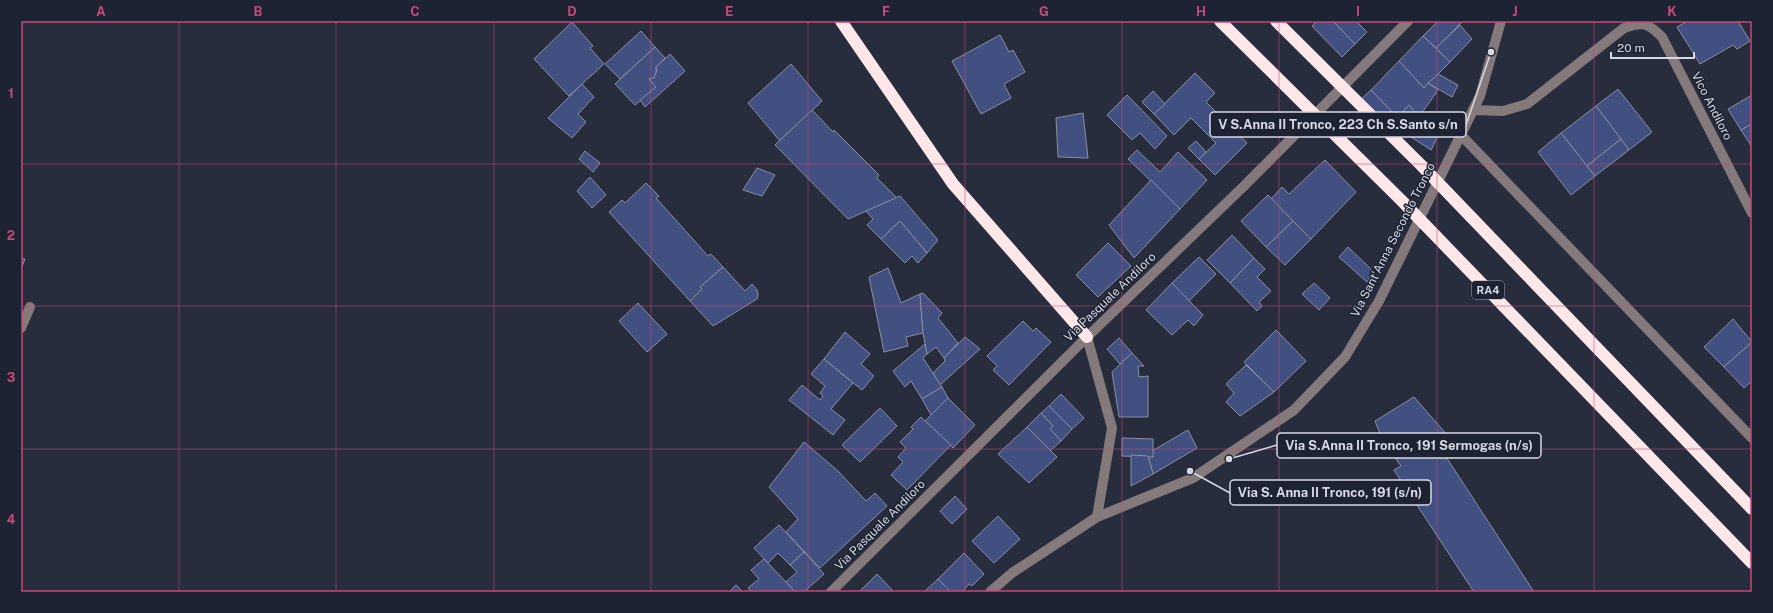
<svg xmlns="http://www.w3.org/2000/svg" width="1773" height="613" viewBox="0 0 1773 613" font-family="'Public Sans',sans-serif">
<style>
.building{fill:#424f81;stroke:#898fa3}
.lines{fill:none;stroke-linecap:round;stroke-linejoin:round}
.minor{stroke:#857a7b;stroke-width:10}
.highway{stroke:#fde7e9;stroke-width:12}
.grid{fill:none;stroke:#c7487d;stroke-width:1;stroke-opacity:0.55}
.labels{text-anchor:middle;stroke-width:3;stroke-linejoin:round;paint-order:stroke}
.shield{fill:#1e2333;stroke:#9fa2af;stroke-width:1}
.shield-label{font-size:11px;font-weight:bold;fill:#d6d9e4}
.street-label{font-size:12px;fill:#d6d9e4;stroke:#1e2333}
.leader{fill:none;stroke:#d6d9e4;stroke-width:1.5}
.callout-dot{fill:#d6d9e4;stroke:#1e2333;stroke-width:1.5}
.callout{fill:#1e2333;stroke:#d6d9e4;stroke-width:1.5}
.callout-label{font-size:13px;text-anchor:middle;font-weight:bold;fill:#d6d9e4}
.neatline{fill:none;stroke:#c7487d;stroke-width:1.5}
.grid-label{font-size:13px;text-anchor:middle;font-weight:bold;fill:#c7487d}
</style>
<rect width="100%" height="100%" fill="#282d3d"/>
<g class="building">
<path d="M1317,21H1333L1355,44L1342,57L1312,26Z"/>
<path d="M1333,21H1356L1367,32L1355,44Z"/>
<path d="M1438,21H1463L1436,48L1423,36Z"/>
<path d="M1688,21H1738L1750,41L1737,49L1733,45L1700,64L1677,27Z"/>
<path d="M572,22L593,46L590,48L604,64L569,96L534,59Z"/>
<path d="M1460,25L1472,39L1450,62L1436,48Z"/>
<path d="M641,31L655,47L620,79L605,64Z"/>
<path d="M1000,35L1009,52L1013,50L1025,72L1004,84L1011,98L981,114L952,61Z"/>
<path d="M1423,36L1450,62L1424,88L1399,61Z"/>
<path d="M655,47L665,58L656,67V75L654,78L649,79L656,87L635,105L615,84Z"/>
<path d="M670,54L685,71L645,107L640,100L656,87L649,79L654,78L657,70L656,67Z"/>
<path d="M1399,61L1424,88L1428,83L1438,90L1419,117L1409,105L1397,117L1371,90Z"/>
<path d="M791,64L822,101L780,141L748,103Z"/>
<path d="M1195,73L1215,93L1206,102L1247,143L1215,175L1199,159L1216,143L1191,118L1174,135L1154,114Z"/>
<path d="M1438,74L1458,85L1452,97L1428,83Z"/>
<path d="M582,84L594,97L578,114L586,122L572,138L548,118Z"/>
<path d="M1618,89L1652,132L1629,150L1596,106Z"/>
<path d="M1371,90L1397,117L1401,114L1411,123L1405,133L1357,103Z"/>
<path d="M1153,91L1165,104L1154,114L1142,102Z"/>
<path d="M1127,95L1167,136L1155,149L1140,133L1132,140L1107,115Z"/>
<path d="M1752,95V124L1741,130L1728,109Z"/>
<path d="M1409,105L1419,117L1441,130L1431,150L1405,133L1411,123L1401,114Z"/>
<path d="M1596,106L1621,139L1587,166L1561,133Z"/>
<path d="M812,110L833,132L834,130L879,175L877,178L897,198L848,219L775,145Z"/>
<path d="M1083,113L1088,158L1058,157L1056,118Z"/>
<path d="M1752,124V147L1741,130Z"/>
<path d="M1561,133L1595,176L1571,195L1538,152Z"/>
<path d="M1621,139L1629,150L1595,176L1587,166Z"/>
<path d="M1196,141L1206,152L1199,159L1188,148Z"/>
<path d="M1137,150L1160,172L1178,152L1207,180L1180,209L1128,159Z"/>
<path d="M585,151L600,163L593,172L579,159Z"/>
<path d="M1325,160L1356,192L1311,239L1271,199L1282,187L1289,194Z"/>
<path d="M757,168L775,175L762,196L743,190Z"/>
<path d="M590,177L606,195L592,208L577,191Z"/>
<path d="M1151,180L1180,209L1134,258L1109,225Z"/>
<path d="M646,183L659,196L656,198L708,256L711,254L723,267L700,287L702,289L690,301L609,212L622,200L625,203Z"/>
<path d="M1268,195L1293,221L1266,247L1241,221Z"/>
<path d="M900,196L938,240L927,253L900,221L881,239L867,225L873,219L866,211Z"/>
<path d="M900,221L927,253L918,263L912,256L905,263L881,239Z"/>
<path d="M1293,221L1311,239L1285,265L1266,247Z"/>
<path d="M1232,235L1254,258L1230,283L1207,260Z"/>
<path d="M1108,243L1131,266L1098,297L1076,275Z"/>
<path d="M1348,247L1374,272L1367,282L1339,257Z"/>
<path d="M1199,257L1216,274L1189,301L1172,283Z"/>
<path d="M21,258L25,259L21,269Z"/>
<path d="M1254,258L1265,269L1257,277L1271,291L1259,302L1262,306L1257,311L1230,283Z"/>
<path d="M723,267L745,291L752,284L757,290L758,295L757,299L713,326L690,301L702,289L700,287Z"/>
<path d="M888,268L901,303L920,294L923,333L906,337L908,346L884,352L869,277Z"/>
<path d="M1172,283L1203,315L1194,326L1188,320L1172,335L1146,310Z"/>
<path d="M1314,283L1330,298L1319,310L1302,294Z"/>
<path d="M923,293L942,313L938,318L958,343L944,358L936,347L927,354L923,333L920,294Z"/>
<path d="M638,303L667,334L647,352L619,321Z"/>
<path d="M1733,319L1752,342L1724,367L1704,347Z"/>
<path d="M1023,321L1033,331L1036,328L1051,342L1009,385L993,370L997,366L987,356Z"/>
<path d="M1276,330L1306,361L1274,392L1244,362Z"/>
<path d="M845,332L870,354L861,364L874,376L862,390L824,359Z"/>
<path d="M965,337L980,349L940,385L933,373L945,361L944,358Z"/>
<path d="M1119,338L1132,353L1120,364L1107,349Z"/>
<path d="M1752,342V381L1744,388L1724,367Z"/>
<path d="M925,344L927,354L923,358L942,387L922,399L911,381L905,387L893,371Z"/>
<path d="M1132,353L1144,366H1138L1139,377L1148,376V417H1119L1112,372Z"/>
<path d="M824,359L853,383L831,409L845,420L833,435L789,400L802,385L820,400L823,396L820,393L825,386L811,374Z"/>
<path d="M1246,365L1274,392L1240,416L1226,402L1234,393L1226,384Z"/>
<path d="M942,387L948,398L931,415L922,399Z"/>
<path d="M1061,394L1084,418L1072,429L1049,406Z"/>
<path d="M1414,397L1448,436L1437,443L1534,592H1474L1394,470L1401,466L1382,439L1375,421Z"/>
<path d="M948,398L975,425L953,448L925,421Z"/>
<path d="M1049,406L1072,429L1061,441L1050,429L1053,426L1041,413Z"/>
<path d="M880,408L897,426L860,462L842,445Z"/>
<path d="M1041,413L1053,426L1050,429L1061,441L1050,451L1027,427Z"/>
<path d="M921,417L951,445L907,490L891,475L903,462L898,457L906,448L900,442L913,429L911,427Z"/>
<path d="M1027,427L1057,457L1029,483L998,454Z"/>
<path d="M1188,430L1197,448L1153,474L1148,456L1153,457L1152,451Z"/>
<path d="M1122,438L1153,439V457L1122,456Z"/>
<path d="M804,442L838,471L866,501L875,493L887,506L820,568L786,532L798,519L769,487Z"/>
<path d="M1131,455L1148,456L1153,474L1131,486Z"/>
<path d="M955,496L967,509L952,524L940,511Z"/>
<path d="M998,516L1020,539L994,563L972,541Z"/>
<path d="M779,525L804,552L790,565L778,553L768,563L754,548Z"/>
<path d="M804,552L824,574L804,592H795L786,582L797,572L790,565Z"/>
<path d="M964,553L984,574L972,586L969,584L962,592H951L938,579Z"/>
<path d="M764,559L786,582L795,592H752L748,588L759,579L751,570Z"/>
<path d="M877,574L894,592H859Z"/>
<path d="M938,579L951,592H924Z"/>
<path d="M736,585L743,592H729Z"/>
</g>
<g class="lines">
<g class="minor">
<path d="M1473,110L1503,111L1527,104L1624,28C1643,22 1647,22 1662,37L1752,213"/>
<path d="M1461,135L1752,438"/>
<path d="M21,328L30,307"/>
<path d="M1087,337L1112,428L1097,517"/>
<path d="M831,592L1087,337L1243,187L1408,21"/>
<path d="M990,592L1012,573L1097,517L1193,478L1294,410L1345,357L1379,301L1480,96L1501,21"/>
</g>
<g class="highway">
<path d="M841,21L953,184L1087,337"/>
<path d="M1220,21L1402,201L1752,563"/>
<path d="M1276,21L1421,165L1752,509"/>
</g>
</g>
<path class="grid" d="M179,21V592M336,21V592M494,21V592M651,21V592M808,21V592M965,21V592M1122,21V592M1279,21V592M1437,21V592M1594,21V592M21,164H1752M21,306H1752M21,449H1752"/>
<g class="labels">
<rect class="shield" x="1472" y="281" width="32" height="18" rx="3"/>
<g class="shield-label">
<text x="1488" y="294">RA4</text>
</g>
<g class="street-label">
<text transform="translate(1712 106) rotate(63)" y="4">Vico Andiloro</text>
<text transform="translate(1393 240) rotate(-63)" y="4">Via Sant'Anna Secondo Tronco</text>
<text transform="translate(1110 297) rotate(-44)" y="4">Via Pasquale Andiloro</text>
<text transform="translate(880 525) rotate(-45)" y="4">Via Pasquale Andiloro</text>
</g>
</g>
<path class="leader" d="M1491 52L1466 125M1229 459L1277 445M1190 471L1230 493"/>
<g class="callout-dot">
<circle cx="1491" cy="52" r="4"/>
<circle cx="1229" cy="459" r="4"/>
<circle cx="1190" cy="471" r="4"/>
</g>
<g class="callout">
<rect x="1210" y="112" width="256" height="25" rx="4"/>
<rect x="1277" y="433" width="264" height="25" rx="4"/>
<rect x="1230" y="480" width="201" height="25" rx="4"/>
</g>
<g class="callout-label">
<text x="1338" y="129">V S.Anna II Tronco, 223 Ch S.Santo s/n</text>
<text x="1409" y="450">Via S.Anna II Tronco, 191 Sermogas (n/s)</text>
<text x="1330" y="497">Via S. Anna II Tronco, 191 (s/n)</text>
</g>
<rect width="1773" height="613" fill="none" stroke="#1e2333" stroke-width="44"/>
<path d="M1611 52v6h83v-6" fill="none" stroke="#d6d9e4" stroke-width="2"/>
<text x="1617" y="52" font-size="12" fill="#d6d9e4" stroke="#1e2333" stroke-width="3" paint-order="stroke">20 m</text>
<rect x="22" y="22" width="1729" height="569" class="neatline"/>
<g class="grid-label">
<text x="101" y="16">A</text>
<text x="258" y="16">B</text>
<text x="415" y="16">C</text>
<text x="572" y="16">D</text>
<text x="729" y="16">E</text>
<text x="886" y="16">F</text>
<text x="1044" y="16">G</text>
<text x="1201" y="16">H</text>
<text x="1358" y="16">I</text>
<text x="1515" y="16">J</text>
<text x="1672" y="16">K</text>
<text x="11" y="98">1</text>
<text x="11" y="240">2</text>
<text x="11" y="382">3</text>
<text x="11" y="524">4</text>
</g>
</svg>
